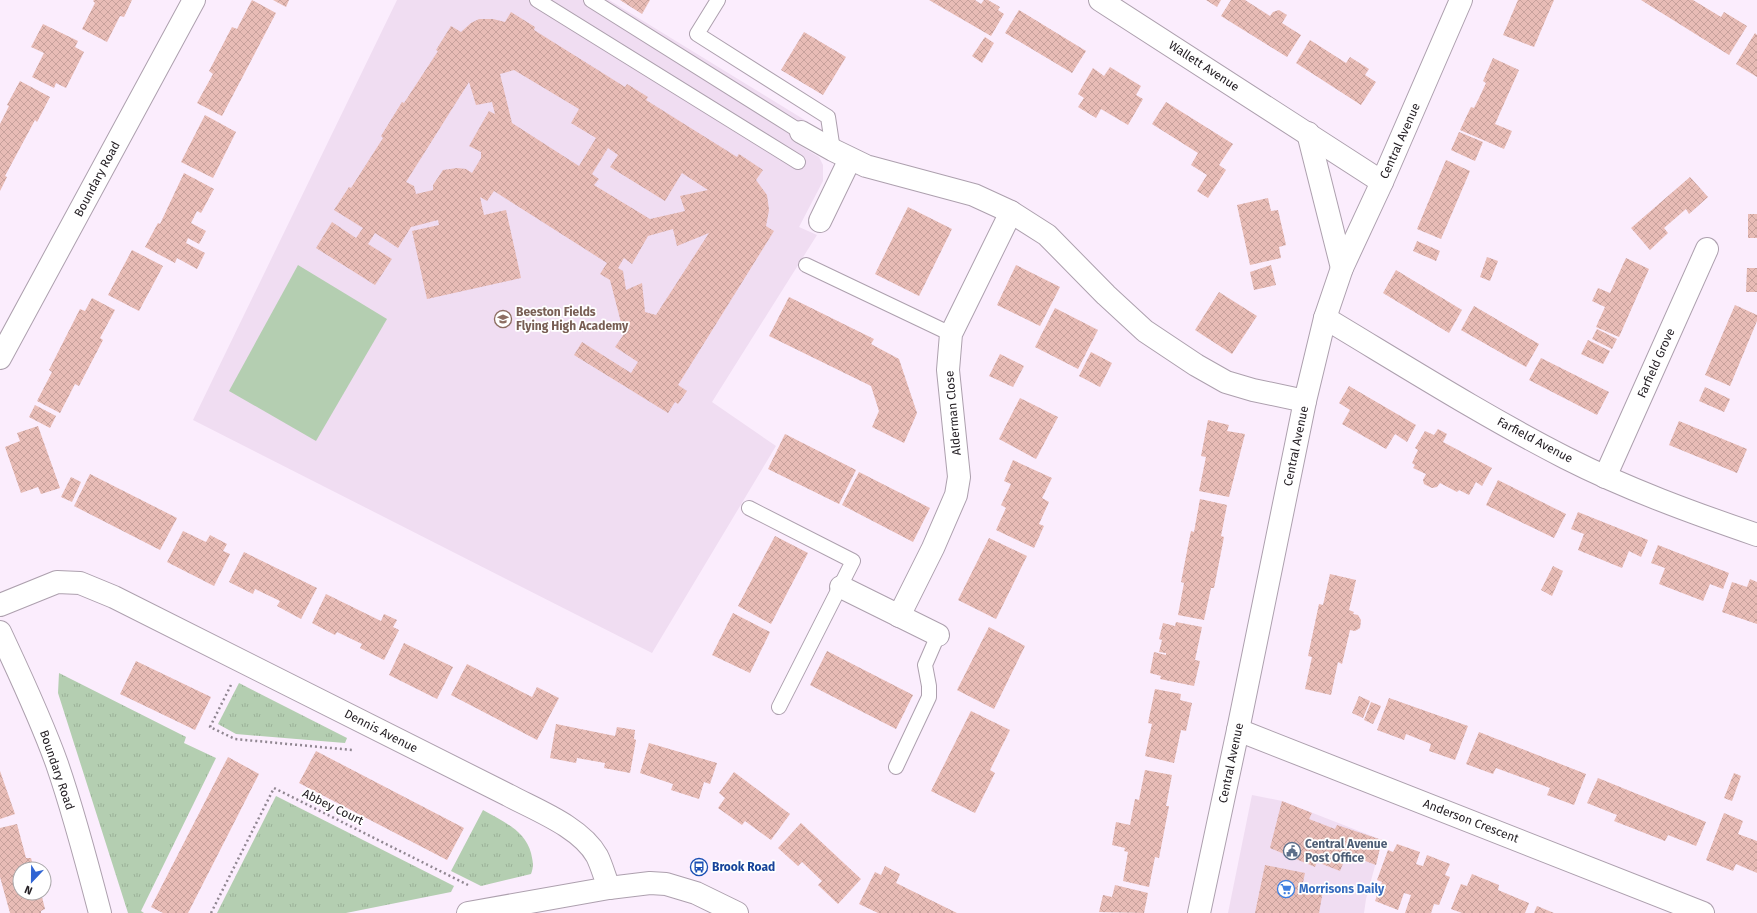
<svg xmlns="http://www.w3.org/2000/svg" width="1757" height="913" viewBox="0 0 1757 913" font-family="'Fira Sans',sans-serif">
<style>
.built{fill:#f0ddf2}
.grass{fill:url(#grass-tufts)}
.green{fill:#b4ceb1}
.building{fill:url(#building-cross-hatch);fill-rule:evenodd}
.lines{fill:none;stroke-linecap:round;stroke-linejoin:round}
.lane-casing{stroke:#ada0ae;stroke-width:16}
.street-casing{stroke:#ada0ae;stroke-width:24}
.path{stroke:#918792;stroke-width:2.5;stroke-dasharray:2 3;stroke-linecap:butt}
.lane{stroke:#fff;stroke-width:14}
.street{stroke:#fff;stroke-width:22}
.labels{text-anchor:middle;stroke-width:3.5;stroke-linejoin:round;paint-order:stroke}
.street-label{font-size:12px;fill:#262126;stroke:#fff}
.education-label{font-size:12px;font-weight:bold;fill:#785e54;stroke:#fff;text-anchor:start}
.service-label{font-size:12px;font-weight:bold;fill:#4e5e75;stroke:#fff;text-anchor:start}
.transit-label{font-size:12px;font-weight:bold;fill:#164399;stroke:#fff;text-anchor:start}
.shop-label{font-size:12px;font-weight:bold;fill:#366cbe;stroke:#fff;text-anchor:start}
</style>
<defs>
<pattern id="grass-tufts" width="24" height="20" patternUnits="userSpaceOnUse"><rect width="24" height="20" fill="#b4ceb1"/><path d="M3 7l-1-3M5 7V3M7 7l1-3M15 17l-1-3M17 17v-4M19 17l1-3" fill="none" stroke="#9bb198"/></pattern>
<pattern id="building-cross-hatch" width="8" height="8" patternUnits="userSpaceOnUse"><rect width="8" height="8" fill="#e8bcb6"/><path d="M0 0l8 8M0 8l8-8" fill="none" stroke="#c7a19c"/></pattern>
</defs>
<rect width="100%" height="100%" fill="#fbedfd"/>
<g class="built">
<path d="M397,0H609L808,122L794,142L819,157L823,165V181L799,227L817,235L712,402L776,446L652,653L193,420Z"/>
<path d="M1252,795L1282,801L1382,840L1366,899L1364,913H1228Z"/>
</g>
<g class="grass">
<path d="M59,673L186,737L184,743L216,758L141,911L144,913H128L58,693Z"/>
<path d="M239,683L347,738L345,743L236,734L218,724Z"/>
<path d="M276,796L454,886L451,892L346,913H217Z"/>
<path d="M483,810C502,821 525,830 531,853C533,862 534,866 531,874L481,886L451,871Z"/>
</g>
<path class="green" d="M298,265L387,319L316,441L229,391Z"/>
<g class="building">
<path d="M94,0H132L124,17L120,16L107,42L82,29L95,3L93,1Z"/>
<path d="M252,0L276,13L222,116L197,103L213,74L209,71L220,50L232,27L237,29Z"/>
<path d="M273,0H289L286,7Z"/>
<path d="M620,0H650L642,14Z"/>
<path d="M929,0H975L981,4L984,0H988L1000,7L998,10L1004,14L991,36Z"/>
<path d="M1206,0H1221L1217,7Z"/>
<path d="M1231,0H1245L1270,16L1273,12L1279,10L1287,15L1282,23L1301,35L1287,57L1221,16Z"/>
<path d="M1518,0H1554L1534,47L1503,35Z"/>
<path d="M1641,0H1693L1721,17L1724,12L1747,26L1729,55Z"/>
<path d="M1019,10L1086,51L1072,73L1005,33Z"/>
<path d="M511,12L535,27L534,30L625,87L627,84L648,97L646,100L737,157L739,154L763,170L756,180L767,195L769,210L766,226L774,231L678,385L687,391L678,404L675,402L668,413L574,355L582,342L631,373L638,362L615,347L624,334L610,280L600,274L607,263L494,191L487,201L480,197L484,215L506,210L521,278L427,299L412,231L439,225L438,220L411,227L398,248L375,233L368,244L392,259L375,285L316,248L332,222L356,238L363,228L334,210L349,187L351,188L383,138L381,136L402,102L404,103L438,51L436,50L451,26L461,32L471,23L479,19H493L505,22ZM514,70L579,109L571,123L596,138L579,166L512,123L500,74ZM469,82L476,105L492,102L495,114L489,111L469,146L481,152V158L472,173L466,169L457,168L443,170L433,185V190L416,194L414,186L406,182ZM608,148L618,155L610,167L665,201L682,173L708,190L680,196L685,211L650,219L594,185L599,179L592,174ZM673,229L677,246L709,233L656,315L645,312L642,283L626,290L623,271L618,268L624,258L632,264L648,236Z"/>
<path d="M43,24L78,41L75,47L84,52L66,88L56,83L54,88L32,77L44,53L31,47Z"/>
<path d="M804,32L846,57L823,95L781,70Z"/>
<path d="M1755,33L1757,35V77L1736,64Z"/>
<path d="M985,37L994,43L982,63L972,56Z"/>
<path d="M1310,40L1346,63L1350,57L1369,69L1365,75L1376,82L1361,105L1296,63Z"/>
<path d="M1493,58L1519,70L1495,124L1512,131L1504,149L1460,130L1471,107L1474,108L1480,96L1486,83L1483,81Z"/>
<path d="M1110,67L1141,86L1136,95L1143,99L1128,125L1101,109L1096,118L1078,107L1084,98L1078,94L1093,68L1104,76Z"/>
<path d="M20,81L50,97L37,122L35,120L5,176L7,177L0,191V124L9,106L7,105Z"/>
<path d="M1166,102L1233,144L1219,165L1226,170L1208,198L1197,191L1207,175L1191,165L1198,153L1152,124Z"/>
<path d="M205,115L236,132L213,178L181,162Z"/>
<path d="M1459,132L1483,142L1475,161L1451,150Z"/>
<path d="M1446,160L1470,171L1441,239L1417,229Z"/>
<path d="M184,173L214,189L201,213L197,211L191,223L206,231L199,244L188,238L186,243L205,253L197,269L177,258L175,263L145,247L158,223L160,224Z"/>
<path d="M1690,177L1708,197L1689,214L1686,209L1664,228L1668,233L1650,250L1631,228Z"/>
<path d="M1268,198L1271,211L1278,210L1286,245L1279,247L1281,258L1250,265L1237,205Z"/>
<path d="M908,207L952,229L919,296L875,274Z"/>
<rect x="1748" y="214" width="9" height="24"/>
<path d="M1417,241L1440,251L1436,261L1413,251Z"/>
<path d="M132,250L163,266L139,311L108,295Z"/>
<path d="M1487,257L1498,261L1490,281L1480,277Z"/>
<path d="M1626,258L1649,269L1619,337L1596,327L1605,307L1592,301L1598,288L1610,293Z"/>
<path d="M1016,265L1060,287L1040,326L997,305Z"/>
<path d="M1271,265L1276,285L1254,290L1250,272Z"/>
<path d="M1747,268H1757V292H1746Z"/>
<path d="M1396,270L1462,310L1449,333L1383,293Z"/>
<path d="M1219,292L1257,316L1232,354L1195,330Z"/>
<path d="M789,297L874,339L871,344L899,359L917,413L904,443L872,427L879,411L871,386L769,336Z"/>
<path d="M92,298L115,310L100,338L103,340L79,386L75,384L60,413L37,401L52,372L49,370L80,309L85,311Z"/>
<path d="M1735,305L1757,315V321L1730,386L1705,375Z"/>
<path d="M1474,306L1539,344L1526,367L1461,330Z"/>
<path d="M1055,308L1098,330L1078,369L1035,347Z"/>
<path d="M1597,329L1617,339L1612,349L1592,339Z"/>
<path d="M1588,340L1610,351L1603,364L1581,354Z"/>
<path d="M1091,352L1112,363L1100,387L1079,376Z"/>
<path d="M1000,354L1024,366L1013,387L989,376Z"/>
<path d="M1541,358L1609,392L1597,415L1529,380Z"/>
<path d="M1349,386L1416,425L1407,442L1395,434L1386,449L1342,424L1350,410L1339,403Z"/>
<path d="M1705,387L1730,399L1724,412L1699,401Z"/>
<path d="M1020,398L1058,417L1036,459L999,439Z"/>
<path d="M35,405L56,416L50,428L29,417Z"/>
<path d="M1208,420L1229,425L1227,431L1245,434L1229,497L1199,491L1206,457L1201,456Z"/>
<path d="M1679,421L1747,449L1737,473L1669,445Z"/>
<path d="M38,426L60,488L41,494L38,487L21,493L5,447L20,441L17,433Z"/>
<path d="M1438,429L1447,434L1443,442L1492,468L1482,486L1476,482L1469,495L1459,490L1457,492L1440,483L1437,487L1432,488L1424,484L1423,480L1426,474L1413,468L1415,465L1412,463L1418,450L1415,448L1425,431L1434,435Z"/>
<path d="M785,434L856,470L839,504L768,469Z"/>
<path d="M1013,460L1052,478L1042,498L1049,502L1039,524L1044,526L1034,548L996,530L1006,508L1001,505L1011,484L1004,481Z"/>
<path d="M859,472L930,508L913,542L842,505Z"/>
<path d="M90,474L177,518L160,550L74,506Z"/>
<path d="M71,477L81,482L72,502L61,497Z"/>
<path d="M1498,480L1566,514L1554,538L1486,505Z"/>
<path d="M1200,499L1227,505L1221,536L1224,537L1214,588H1211L1204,620L1178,615L1184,583L1181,582L1191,531L1194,532Z"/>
<path d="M1578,512L1648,540L1641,557L1629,551L1622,568L1578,550L1584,534L1571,529Z"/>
<path d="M183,531L206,542L210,535L227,544L223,551L230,554L214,586L167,562Z"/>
<path d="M775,536L808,553L771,624L738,606Z"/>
<path d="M989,538L1027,556L996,619L958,600Z"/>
<path d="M1658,545L1729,573L1723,589L1710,584L1703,601L1659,584L1665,568L1651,563Z"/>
<path d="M244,552L317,588L301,619L277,606L280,601L255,589L253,594L229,582Z"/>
<path d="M1553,566L1563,571L1552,596L1541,590Z"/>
<path d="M1330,574L1356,580L1349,610L1354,612L1353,614L1358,615L1361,620L1360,628L1355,631L1350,630L1342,664L1338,662L1331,695L1305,689L1312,657L1308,656L1319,604L1323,605Z"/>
<path d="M1750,579L1757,582V624L1722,612L1732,582L1747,587Z"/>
<path d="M326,594L381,621L384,614L397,620L393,627L399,630L384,660L360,648L362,644L337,632L335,635L312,623Z"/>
<path d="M733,613L770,632L750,673L712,655Z"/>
<path d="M1176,622L1202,627L1195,660L1200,661L1194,686L1160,679L1161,676L1150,673L1154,652L1166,655V653L1159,652L1162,640L1159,639L1163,623L1175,626Z"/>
<path d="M989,627L1025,646L994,709L957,690Z"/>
<path d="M404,643L453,667L437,699L389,675Z"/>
<path d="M827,651L913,695L896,729L810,685Z"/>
<path d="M136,661L211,697L195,730L120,694Z"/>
<path d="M467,664L532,697L537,687L559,698L537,740L451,695Z"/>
<path d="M1155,689L1181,694L1180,700L1192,703L1186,731L1181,730L1174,763L1145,756L1152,724L1148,723Z"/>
<path d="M1359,696L1370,701L1363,718L1352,713Z"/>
<path d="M1389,698L1468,726L1455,760L1429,751L1431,744L1406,734L1404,740L1377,730Z"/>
<path d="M1371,702L1381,706L1373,724L1364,720Z"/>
<path d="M971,711L1010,730L990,770L995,773L975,813L931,791Z"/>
<path d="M556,724L615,736L617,727L635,730L634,739L636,740L630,773L604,768L605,763L577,758L576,763L550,758Z"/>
<path d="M1479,732L1586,774L1574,805L1547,795L1550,788L1496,768L1493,774L1466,764Z"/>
<path d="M649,743L717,763L710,784L704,782L699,799L671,790L673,784L640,773Z"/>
<path d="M316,751L464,828L447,860L299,783Z"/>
<path d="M228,757L259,774L188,913H163L151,907Z"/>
<path d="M1145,770L1172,775L1166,806H1169L1159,858L1155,857L1149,887L1123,881L1128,852L1124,851L1125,848L1112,845L1116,822L1130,825L1135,799L1139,800Z"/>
<path d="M0,771L15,814L0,819Z"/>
<path d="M734,772L790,814L771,840L745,821L742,825L718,808L725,798L719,793Z"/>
<path d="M1734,773L1741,776L1732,801L1724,798Z"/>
<path d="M1598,778L1706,822L1696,846L1668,835L1665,841L1614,821L1617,815L1587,803Z"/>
<path d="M1282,801L1312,813L1309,819L1335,829L1337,825L1382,840L1376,865L1347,854L1340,871L1317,862L1315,867L1270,848Z"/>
<path d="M1724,813L1743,821L1738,834L1757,841V873L1736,864L1733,871L1706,860Z"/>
<path d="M801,823L861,879L838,904L818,885L822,881L802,862L798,866L778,848Z"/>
<path d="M17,824L26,858H31L34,869H20V893H41L45,909L41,911V913H10L0,877V828Z"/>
<path d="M1397,844L1420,852L1416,864L1419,865L1423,866L1427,855L1450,864L1445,875L1450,877L1439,905L1434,904L1431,913H1405L1411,895L1404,893L1398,910L1375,901L1382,882L1377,880L1388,850L1393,852Z"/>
<path d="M1265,865L1305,873L1302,887L1323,891L1319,913H1255Z"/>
<path d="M885,866L900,874L896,883L957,913H878L859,904L875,872L881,875Z"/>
<path d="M1472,874L1499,885L1498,890L1529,903L1525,913H1462L1451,909L1461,884L1467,886Z"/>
<path d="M1115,885L1148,893L1144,913L1099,912L1103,895L1112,897Z"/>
<path d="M1537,906L1554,913H1534Z"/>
</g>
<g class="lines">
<g class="lane-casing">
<g id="lane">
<path d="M537,0L798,162"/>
<path d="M591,0L801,132"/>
<path d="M718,0L697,34L828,117L833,150"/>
<path d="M806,265L951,334"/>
<path d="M749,508L853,561L779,707"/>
<path d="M896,767L929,697V686L925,665L938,635"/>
</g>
</g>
<g class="street-casing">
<g id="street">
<path d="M1100,0L1382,182"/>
<path d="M801,132L833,150L866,166L974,195L1011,212L1047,235L1106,295L1145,331L1196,365L1226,382L1253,390L1305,401"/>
<path d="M1308,133L1342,268"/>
<path d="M820,221L850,159"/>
<path d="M1325,318C1405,366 1484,416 1566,458C1627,489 1693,513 1757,535"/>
<path d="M0,358L194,0"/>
<path d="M1605,477L1707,249"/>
<path d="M841,587L938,635"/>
<path d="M0,605L57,582L80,583L114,597L508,795C536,810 581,827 597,856C602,866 605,878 609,888"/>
<path d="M899,616L933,548L956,495L959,477L948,370L951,334L1011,212"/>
<path d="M0,632C20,675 41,719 57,764C74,813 87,863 100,913"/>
<path d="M1238,730L1703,913"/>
<path d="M468,913L609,888L650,883L666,884L696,893L737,913"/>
<path d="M1199,913L1238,730L1305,401L1325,318L1342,268L1382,182L1461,0"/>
</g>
</g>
<g class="path">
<path d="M231,685L210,727L235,739L352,750L353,748"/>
<path d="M211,913L274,788L468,885"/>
</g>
<use href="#lane" class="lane"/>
<use href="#street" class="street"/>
</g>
<defs>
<g id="school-ring" transform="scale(0.9)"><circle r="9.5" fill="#fff" stroke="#8d6e63" stroke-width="1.5"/><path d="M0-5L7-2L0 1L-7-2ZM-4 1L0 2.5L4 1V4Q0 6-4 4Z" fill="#8d6e63"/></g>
<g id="civic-ring" transform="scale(0.9)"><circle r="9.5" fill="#fff" stroke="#5c6f8a" stroke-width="1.5"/><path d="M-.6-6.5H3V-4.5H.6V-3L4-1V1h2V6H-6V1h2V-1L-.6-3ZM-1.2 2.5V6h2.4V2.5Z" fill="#5c6f8a"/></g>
<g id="bus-ring" transform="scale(0.9)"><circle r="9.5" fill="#fff" stroke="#1a4fb4" stroke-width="1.5"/><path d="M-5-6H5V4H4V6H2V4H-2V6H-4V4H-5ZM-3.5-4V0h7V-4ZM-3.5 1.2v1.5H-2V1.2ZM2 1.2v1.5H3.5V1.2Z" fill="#1a4fb4"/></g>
<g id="supermarket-ring" transform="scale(0.9)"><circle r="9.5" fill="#fff" stroke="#3f7fe0" stroke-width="1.5"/><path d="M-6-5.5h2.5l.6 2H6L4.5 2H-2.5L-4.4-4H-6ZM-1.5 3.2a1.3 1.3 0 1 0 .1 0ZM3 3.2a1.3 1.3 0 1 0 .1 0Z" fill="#3f7fe0"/></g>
</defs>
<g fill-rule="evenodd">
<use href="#school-ring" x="503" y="319"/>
<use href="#civic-ring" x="1292" y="851"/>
<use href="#bus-ring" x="699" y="867"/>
<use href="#supermarket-ring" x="1286" y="889"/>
</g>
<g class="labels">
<g class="street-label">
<text transform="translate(1204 66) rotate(33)" y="4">Wallett Avenue</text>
<text transform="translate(1400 141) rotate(-66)" y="4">Central Avenue</text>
<text transform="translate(97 179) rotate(-62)" y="4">Boundary Road</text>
<text transform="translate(1656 363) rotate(-66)" y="4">Farfield Grove</text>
<text transform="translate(953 413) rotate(-95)" y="4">Alderman Close</text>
<text transform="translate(1535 440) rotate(28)" y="4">Farfield Avenue</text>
<text transform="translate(1296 446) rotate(-78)" y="4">Central Avenue</text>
<text transform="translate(381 731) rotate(27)" y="4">Dennis Avenue</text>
<text transform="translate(1231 763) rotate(-78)" y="4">Central Avenue</text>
<text transform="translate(57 770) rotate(71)" y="4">Boundary Road</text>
<text transform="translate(333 807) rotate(26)" y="4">Abbey Court</text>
<text transform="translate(1471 821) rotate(21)" y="4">Anderson Crescent</text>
</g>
<g class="education-label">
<text x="516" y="316">Beeston Fields<tspan x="516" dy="14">Flying High Academy</tspan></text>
</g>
<g class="service-label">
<text x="1305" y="848">Central Avenue<tspan x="1305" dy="14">Post Office</tspan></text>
</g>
<g class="transit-label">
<text x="712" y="871">Brook Road</text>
</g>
<g class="shop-label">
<text x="1299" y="893">Morrisons Daily</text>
</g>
</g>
<g transform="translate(32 881) rotate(202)"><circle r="19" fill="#ffffff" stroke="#a8a6a8"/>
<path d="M0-3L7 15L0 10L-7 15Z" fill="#3064d3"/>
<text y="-6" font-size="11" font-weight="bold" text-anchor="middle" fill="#262126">N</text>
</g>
</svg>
